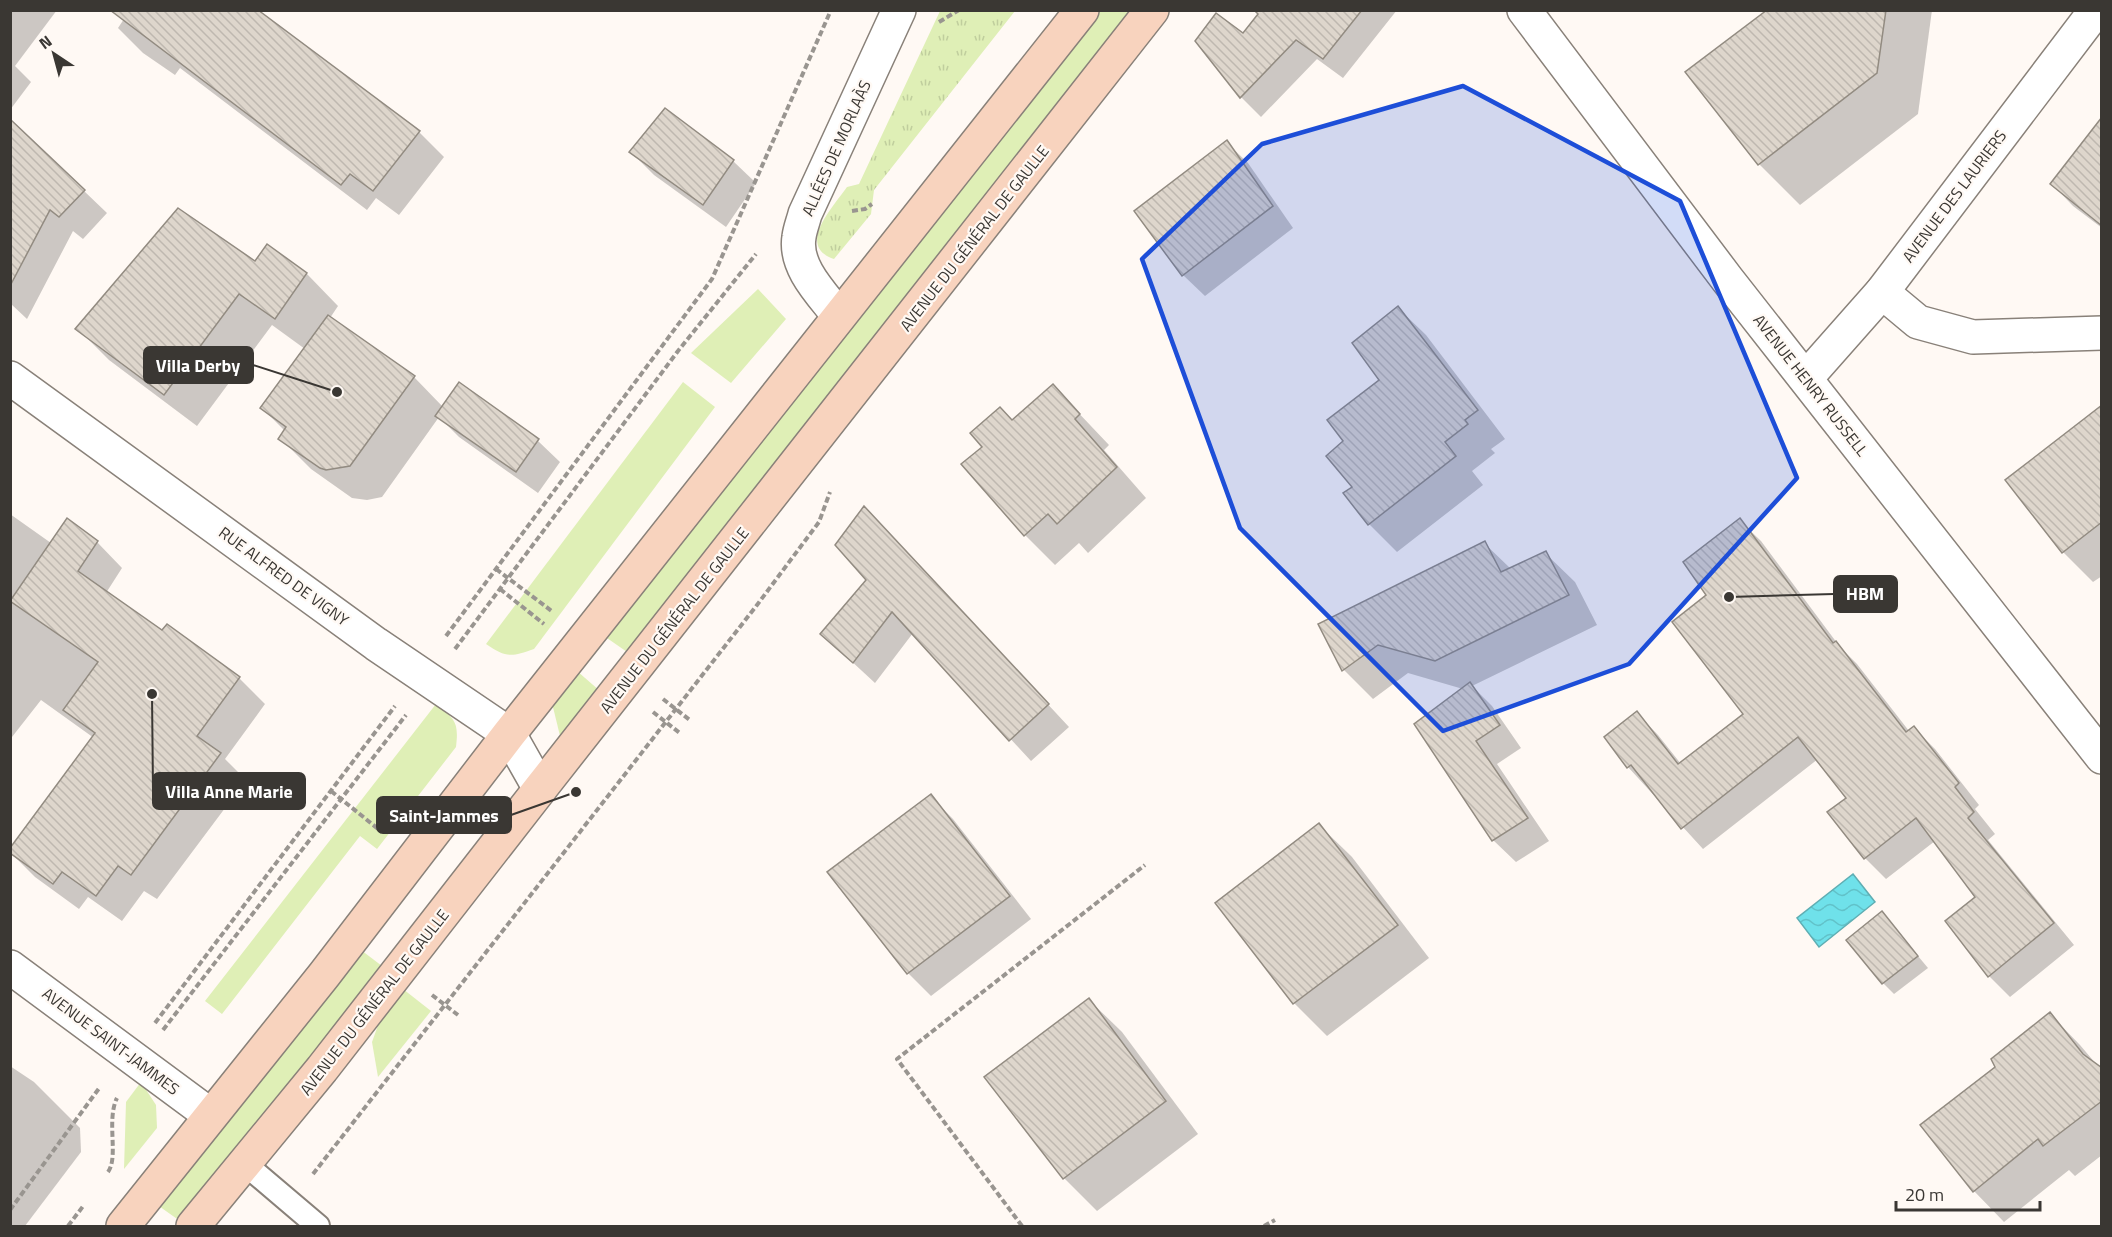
<svg xmlns="http://www.w3.org/2000/svg" width="2112" height="1237" viewBox="0 0 2112 1237" font-family="'Titillium Web',sans-serif">
<style>
.green{fill:#dfefb6}
.park{fill:url(#park-tufts)}
.water{fill:url(#water-waves);stroke:#5faeb3;stroke-width:1.5}
.shadow{fill:#0003}
.building{fill:url(#building-back-hatch);stroke:#928b81;stroke-width:1.5}
.lines{fill:none;stroke-linecap:round;stroke-linejoin:round}
.service-casing{stroke:#898179;stroke-width:26}
.minor-casing{stroke:#898179;stroke-width:36}
.tertiary-casing{stroke:#898179;stroke-width:36}
.secondary-casing{stroke:#898179;stroke-width:36}
.path{stroke:#999590;stroke-width:4;stroke-dasharray:6 3;stroke-linecap:butt}
.service{stroke:#fff;stroke-width:22}
.minor{stroke:#fff;stroke-width:33}
.tertiary{stroke:#fff;stroke-width:33}
.secondary{stroke:#f8d3be;stroke-width:33}
.marked{fill:#1d4ed8;fill-opacity:0.2;stroke:#1d4ed8;stroke-width:4.5;stroke-linejoin:round}
.labels{text-anchor:middle;stroke-width:4.5;stroke-linejoin:round;paint-order:stroke}
.street-label{font-size:16px;fill:#3a3733;stroke:#fff9f4}
.leader{fill:none;stroke:#3a3733;stroke-width:2}
.callout-dot{fill:#3a3733;stroke:#fff9f4;stroke-width:2}
.callout{fill:#3a3733;stroke:#3a3733;stroke-width:2}
.callout-label{font-size:18px;text-anchor:middle;font-weight:bold;fill:#fff}
</style>
<defs>
<pattern id="park-tufts" width="24" height="20" patternUnits="userSpaceOnUse" patternTransform="scale(1.5)"><rect width="24" height="20" fill="#dfefb6"/><path d="M3 7l-1-3M5 7V3M7 7l1-3M15 17l-1-3M17 17v-4M19 17l1-3" fill="none" stroke="#c0ce9d"/></pattern>
<pattern id="water-waves" width="16" height="10" patternUnits="userSpaceOnUse" patternTransform="scale(1.5)"><rect width="16" height="10" fill="#6fe1ea"/><path d="M0 5q4-4 8 0t8 0" fill="none" stroke="#61c2c9"/></pattern>
<pattern id="building-back-hatch" width="6" height="6" patternUnits="userSpaceOnUse" patternTransform="scale(1.5)"><rect width="6" height="6" fill="#ded6cc"/><path d="M-1 5l2 2M0 0l6 6M5-1l2 2" fill="none" stroke="#bfb8b0"/></pattern>
</defs>
<rect width="100%" height="100%" fill="#fff9f4"/>
<g class="green">
<path d="M1098,11H1138L630,654L604,636Z"/>
<path d="M758,289L786,319L731,383L691,353Z"/>
<path d="M683,382L715,407L534,649C511,657 506,658 486,644Z"/>
<path d="M577,671L600,691L561,740L552,703Z"/>
<path d="M436,704C455,719 459,722 456,747L377,849L360,836L222,1014L205,1001Z"/>
<path d="M357,947L386,969L180,1221L156,1204Z"/>
<path d="M403,989L431,1011L378,1077L372,1042L381,1017Z"/>
<path d="M141,1082L156,1105L157,1128L124,1169L126,1102Z"/>
</g>
<path class="park" d="M940,11H1015L874,190L871,214L834,259C795,246 834,206 847,187L859,184Z"/>
<path class="water" d="M1853,874L1875,902L1819,947L1797,918Z"/>
<g class="shadow">
<path d="M10,10H57L15,66L31,82L10,110Z"/>
<path d="M130,10L419,132L444,157L399,215L376,198L367,210L180,68L175,75L143,53L118,28Z"/>
<path d="M1263,10H1397L1343,78L1317,59L1261,117L1241,97L1196,41L1244,35Z"/>
<path d="M1767,10H1932L1918,114L1800,205L1759,164L1687,72Z"/>
<path d="M2102,120V228L2073,206L2052,184Z"/>
<path d="M10,134L84,191L107,213L83,239L73,231L27,319L10,303Z"/>
<path d="M1226,142L1248,163L1293,228L1205,296L1183,275Z"/>
<path d="M631,152L733,161L756,183L726,227L654,175Z"/>
<path d="M268,246L307,274L338,306L330,318L414,377L443,407L460,384L538,441L560,462L538,493L459,437L439,417L382,497L367,500L352,498L311,469L280,438L285,431L262,408L305,349L272,325L197,426L109,360L77,328L255,263Z"/>
<path d="M1398,308L1426,335L1505,439L1491,449L1495,453L1472,471L1483,485L1397,552L1369,524L1345,494L1354,488L1345,442L1381,380Z"/>
<path d="M1053,386L1109,445L1104,450L1146,498L1088,553L1079,543L1055,565L1025,535Z"/>
<path d="M2102,407V576L2093,582L2063,552Z"/>
<path d="M865,508L1069,727L1031,761L913,633L875,683L822,634L868,580Z"/>
<path d="M10,514L51,543L97,542L122,568L106,593L163,633L239,678L265,704L225,759L246,780L157,899L144,891L122,921L88,897L79,909L35,877L10,852L94,738L41,700L12,737L10,735Z"/>
<path d="M1739,520L1761,541L1840,647L1857,664L1909,731L1914,728L1935,749L1979,805L1975,809L1995,834L1988,840L2074,945L2010,997L1989,976L1947,921L1977,897L1935,841L1886,879L1865,858L1848,798L1818,759L1703,849L1628,767L1606,738L1637,713L1658,735L1681,764L1745,714L1708,595Z"/>
<path d="M1484,543L1511,569L1545,553L1575,582L1597,625L1472,686L1492,706L1521,748L1497,764L1549,841L1516,862L1493,840L1463,689L1408,673L1373,699L1344,670L1320,624Z"/>
<path d="M930,796L953,819L1031,919L931,996L908,973L829,873Z"/>
<path d="M1319,825L1352,857L1429,958L1327,1036L1294,1003Z"/>
<path d="M1882,913L1928,968L1894,994L1883,983Z"/>
<path d="M1089,1000L1122,1032L1198,1134L1097,1211L1064,1178Z"/>
<path d="M2050,1014L2080,1045L2102,1071V1155L2075,1176L2069,1170L2004,1222L1974,1191L1997,1067Z"/>
<path d="M10,1066L34,1082L80,1128L81,1152L25,1226H10Z"/>
</g>
<g class="building">
<path d="M110,10H258L420,131L373,191L350,174L341,185Z"/>
<path d="M1254,10H1362L1323,59L1296,40L1240,98L1195,41L1216,13L1243,33L1258,14Z"/>
<path d="M1767,10H1886L1877,73L1758,165L1685,72Z"/>
<path d="M665,108L734,160L703,205L629,152Z"/>
<path d="M2102,117V226L2050,184Z"/>
<path d="M10,119L85,190L59,217L50,210L10,286Z"/>
<path d="M1227,140L1273,206L1182,276L1134,211Z"/>
<path d="M178,208L255,261L267,244L307,273L275,319L239,294L164,395L75,329Z"/>
<path d="M1398,306L1478,410L1465,420L1468,424L1445,442L1456,456L1368,525L1343,493L1352,487L1326,456L1343,441L1327,420L1379,380L1352,343Z"/>
<path d="M328,315L415,376L350,466L326,470L320,468L278,439L286,427L260,408Z"/>
<path d="M459,382L539,439L516,472L435,416Z"/>
<path d="M1053,384L1080,414L1075,419L1117,467L1057,524L1048,514L1024,536L961,464L982,447L970,433L1000,407L1012,420Z"/>
<path d="M2102,405V522L2062,553L2005,480Z"/>
<path d="M864,506L1049,704L1009,741L892,612L853,663L820,634L866,580L835,545Z"/>
<path d="M67,518L98,541L78,571L162,630L167,624L240,677L197,736L221,753L131,875L118,866L96,896L62,872L53,884L10,853V848L95,733L63,710L98,662L10,601Z"/>
<path d="M1740,518L1833,643L1836,641L1906,732L1914,726L1959,783L1955,787L1974,812L1968,818L2054,923L1988,977L1945,921L1975,897L1916,818L1864,859L1827,812L1846,798L1798,737L1681,829L1631,765L1627,768L1604,737L1637,711L1678,764L1743,714L1672,622L1706,595L1683,562Z"/>
<path d="M1485,541L1501,572L1546,551L1569,595L1435,661L1378,645L1342,671L1318,624Z"/>
<path d="M1470,682L1500,725L1476,741L1528,818L1492,841L1414,724Z"/>
<path d="M931,794L1010,896L907,974L827,872Z"/>
<path d="M1319,823L1398,925L1293,1004L1215,903Z"/>
<path d="M1882,911L1918,956L1882,984L1846,940Z"/>
<path d="M1089,998L1166,1101L1063,1179L984,1077Z"/>
<path d="M2050,1012L2083,1054L2102,1068V1101L2043,1146L2038,1139L1973,1192L1920,1125L1995,1067L1991,1059Z"/>
</g>
<g class="lines">
<g class="service-casing">
<path id="service" d="M245,1164L318,1226"/>
</g>
<g class="minor-casing">
<g id="minor">
<path d="M1882,292L1918,322L1973,337L2102,333"/>
<path d="M10,378L376,644L509,734L540,789"/>
<path d="M1806,378L1882,292L2096,10"/>
<path d="M10,967L210,1115"/>
</g>
</g>
<g class="tertiary-casing">
<g id="tertiary">
<path d="M1524,10L1727,279L2102,757"/>
<path d="M839,316C822,294 794,267 799,237C800,229 803,222 805,214L899,10"/>
</g>
</g>
<g class="secondary-casing">
<g id="secondary">
<path d="M123,1226L324,975L509,734L1082,10"/>
<path d="M193,1226L322,1069L540,789L1152,10"/>
</g>
</g>
<g class="path">
<path d="M939,22L959,10"/>
<path d="M852,211L865,209L872,204"/>
<path d="M496,569L553,612"/>
<path d="M500,589L544,624"/>
<path d="M446,636L712,279L831,10"/>
<path d="M455,649L678,351L756,254"/>
<path d="M663,699L691,721"/>
<path d="M653,712L681,734"/>
<path d="M331,791L382,832"/>
<path d="M432,995L458,1015"/>
<path d="M155,1023L395,706"/>
<path d="M163,1030L406,715"/>
<path d="M108,1172C119,1157 106,1120 117,1098"/>
<path d="M313,1174L757,605L819,522L830,492"/>
<path d="M10,1210L100,1087"/>
<path d="M68,1226L84,1205"/>
<path d="M1022,1226L897,1059L1145,865"/>
<path d="M1264,1226L1275,1220"/>
</g>
<use href="#service" class="service"/>
<use href="#minor" class="minor"/>
<use href="#tertiary" class="tertiary"/>
<use href="#secondary" class="secondary"/>
</g>
<path class="marked" d="M1463,86L1680,201L1797,478L1629,664L1443,731L1240,528L1142,259L1262,144Z"/>
<g class="labels">
<g class="street-label">
<text transform="translate(836 148) rotate(-66)" y="6">ALLÉES DE MORLAÀS</text>
<text transform="translate(1954 196) rotate(-53)" y="6">AVENUE DES LAURIERS</text>
<text transform="translate(974 238) rotate(-52)" y="6">AVENUE DU GÉNÉRAL DE GAULLE</text>
<text transform="translate(1811 385) rotate(52)" y="6">AVENUE HENRY RUSSELL</text>
<text transform="translate(284 576) rotate(36)" y="6">RUE ALFRED DE VIGNY</text>
<text transform="translate(674 620) rotate(-52)" y="6">AVENUE DU GÉNÉRAL DE GAULLE</text>
<text transform="translate(374 1002) rotate(-52)" y="6">AVENUE DU GÉNÉRAL DE GAULLE</text>
<text transform="translate(111 1041) rotate(37)" y="6">AVENUE SAINT-JAMMES</text>
</g>
</g>
<path class="leader" d="M337 392L253 365M1729 597L1834 594M152 694L153 791M576 792L511 815"/>
<g class="callout-dot">
<circle cx="337" cy="392" r="6"/>
<circle cx="1729" cy="597" r="6"/>
<circle cx="152" cy="694" r="6"/>
<circle cx="576" cy="792" r="6"/>
</g>
<g class="callout">
<rect x="144" y="347" width="109" height="36" rx="6"/>
<rect x="1834" y="576" width="63" height="36" rx="6"/>
<rect x="153" y="773" width="152" height="36" rx="6"/>
<rect x="377" y="797" width="134" height="36" rx="6"/>
</g>
<g class="callout-label">
<text x="198" y="372">Villa Derby</text>
<text x="1865" y="600">HBM</text>
<text x="229" y="798">Villa Anne Marie</text>
<text x="444" y="822">Saint-Jammes</text>
</g>
<rect width="2112" height="1237" fill="none" stroke="#3a3733" stroke-width="24"/>
<g transform="translate(54 54) rotate(324)" stroke="#fff9f4" stroke-width="4.5" paint-order="stroke">
<path d="M0-4.5L10 22L0 15L-10 22Z" fill="#3a3733"/>
<text y="-9" font-size="16" font-weight="bold" text-anchor="middle" fill="#3a3733">N</text>
</g>
<path d="M1896 1201v9h144v-9" fill="none" stroke="#3a3733" stroke-width="3"/>
<text x="1905" y="1201" font-size="18" fill="#3a3733" stroke="#fff9f4" stroke-width="4.5" paint-order="stroke">20 m</text>
</svg>
